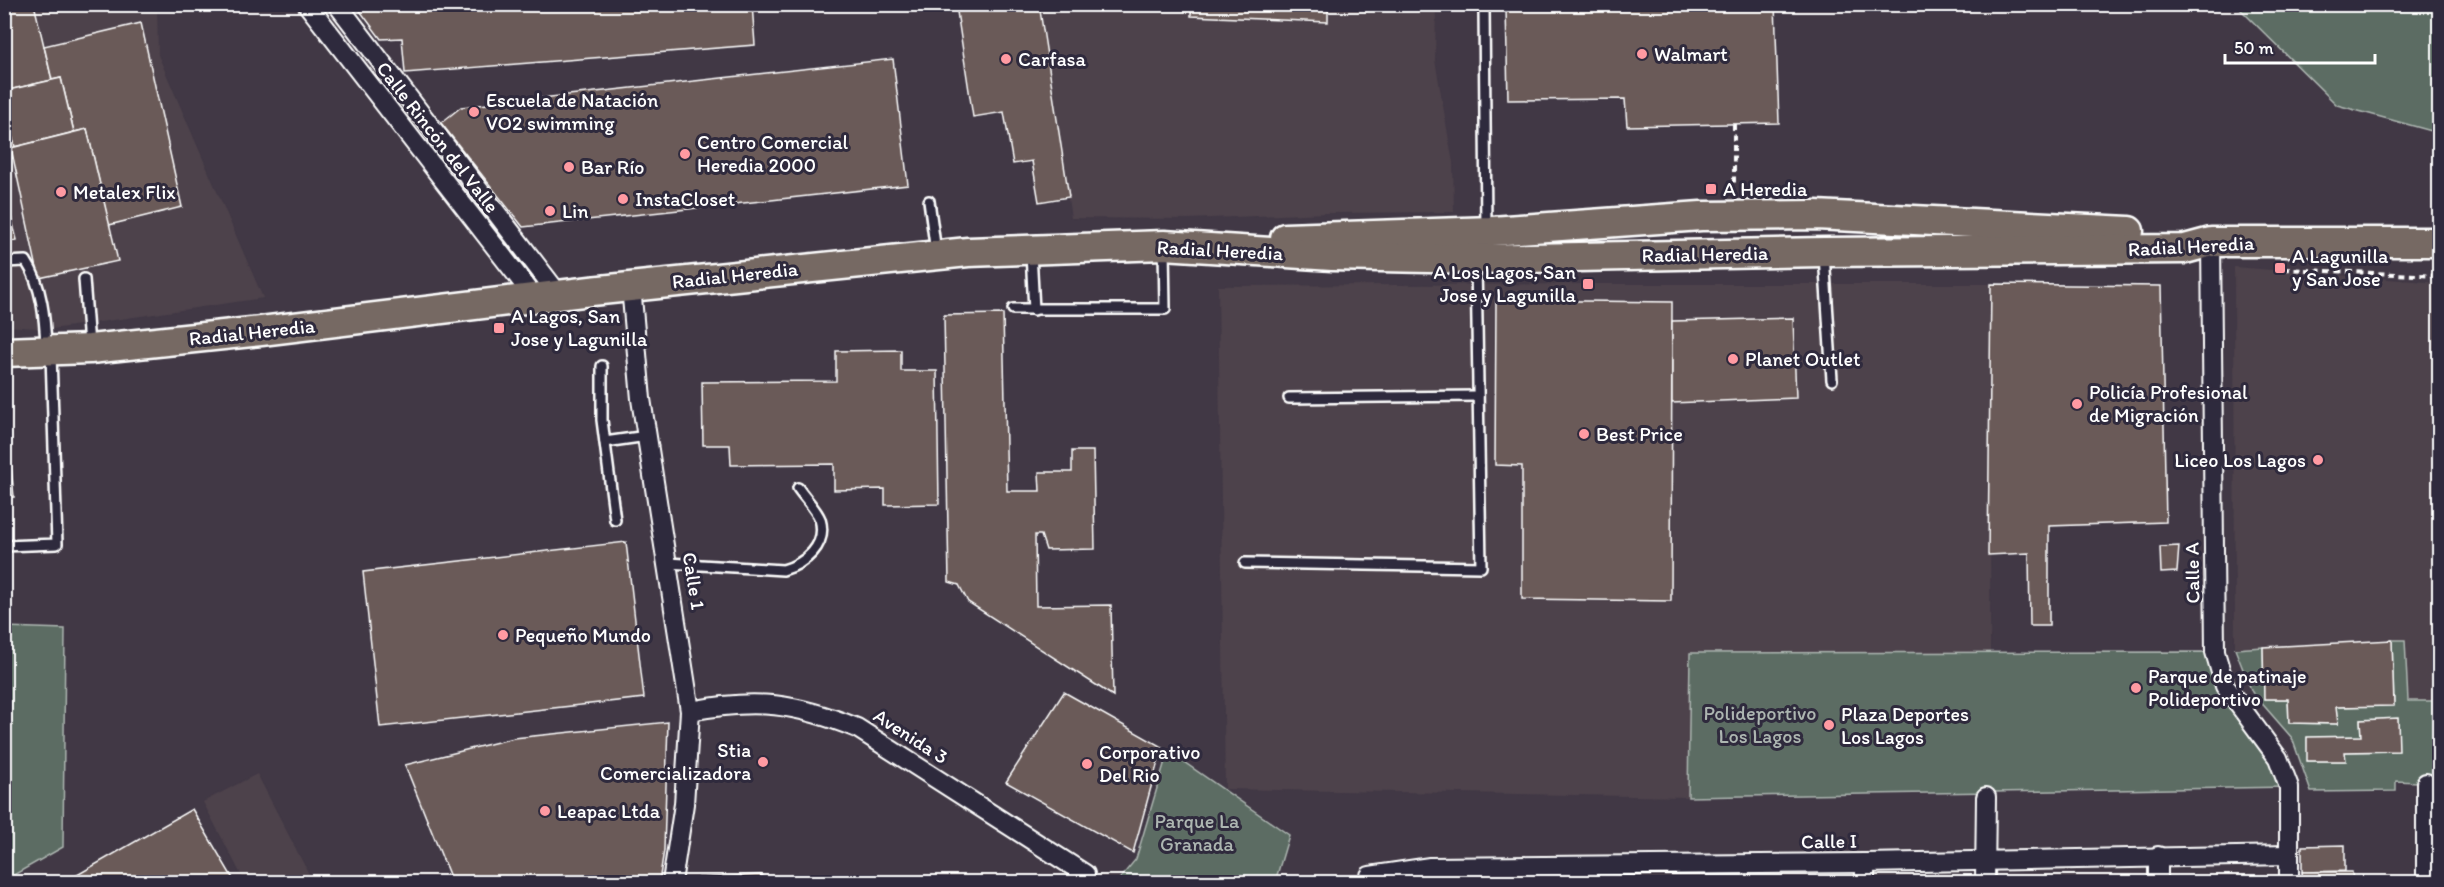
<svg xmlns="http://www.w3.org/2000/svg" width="2444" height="887" viewBox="0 0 2444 887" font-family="Itim,sans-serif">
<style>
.built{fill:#4d424b}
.green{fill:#5b6c63;stroke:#adb6b1;stroke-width:1.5;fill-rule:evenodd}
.building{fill:#6a5a58;stroke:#fff;stroke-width:1.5}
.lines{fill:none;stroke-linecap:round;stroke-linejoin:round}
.service-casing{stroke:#fff;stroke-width:14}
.minor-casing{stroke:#fff;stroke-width:22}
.primary-casing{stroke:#fff;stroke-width:33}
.path{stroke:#fff;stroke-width:4;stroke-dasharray:6 4.5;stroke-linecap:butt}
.service{stroke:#2f2a3d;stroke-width:9}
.minor{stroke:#2f2a3d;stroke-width:18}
.primary{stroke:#766964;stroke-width:28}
.poi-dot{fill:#ff9aa2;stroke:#2f2a3d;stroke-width:2}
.labels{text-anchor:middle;stroke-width:6;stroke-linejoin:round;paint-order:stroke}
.poi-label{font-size:20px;fill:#fff;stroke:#2f2a3d;text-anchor:start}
.street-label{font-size:20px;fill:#fff;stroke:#2f2a3d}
.park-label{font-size:20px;fill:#adb6b1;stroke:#2f2a3d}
</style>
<rect width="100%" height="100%" fill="#413845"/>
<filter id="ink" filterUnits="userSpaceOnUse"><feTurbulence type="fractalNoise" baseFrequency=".0167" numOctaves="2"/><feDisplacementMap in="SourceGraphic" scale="12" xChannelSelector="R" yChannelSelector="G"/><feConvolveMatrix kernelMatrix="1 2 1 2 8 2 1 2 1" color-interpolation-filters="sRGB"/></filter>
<g filter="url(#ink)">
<g class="built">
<path d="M4,5H157L158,55L263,298L52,329L5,326Z"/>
<path d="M1039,5H1436L1435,60L1453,163L1454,212L1325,213L1188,219L1071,218Z"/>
<path d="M2234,267L2439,283V701H2408L2405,640L2235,649Z"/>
<path d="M1588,284H1991L1990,654L1690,653L1688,797L1225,789L1218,286Z"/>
<path d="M257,774L313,882H245L203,802Z"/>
</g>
<g class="green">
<path d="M2236,5H2439V133L2337,105Z"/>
<path d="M5,627L65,629L63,847L5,880Z"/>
<path d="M2392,640H2405L2408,701H2439V783L2396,781V791L2311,792L2292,738L2252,692L2235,649L2263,647L2264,699H2288L2289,723L2337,724L2336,707L2394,705ZM2398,719V751L2345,752V761H2308L2307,738L2361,736L2360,720Z"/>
<path d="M2215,652L2289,787L1688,797L1690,653Z"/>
<path d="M1168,751L1289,835L1275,882H1117L1136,859Z"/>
</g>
<g class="building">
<path d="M4,4H34L52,80L4,91Z"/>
<path d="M355,4H752L755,45L405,73L402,38L381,39Z"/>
<path d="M1039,4L1069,197L1039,202L1032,161L1013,164L1004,112L973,117L956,5Z"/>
<path d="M1191,4H1328V22L1191,16Z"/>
<path d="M1458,4H1775L1779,123L1627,126L1625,99L1508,100L1506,8L1458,9Z"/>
<path d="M141,23L182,207L109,225L87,129L74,132L61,78L52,80L44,46Z"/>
<path d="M893,59L908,185L523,227L441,123L461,107Z"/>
<path d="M61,78L74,132L15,147L4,107V91Z"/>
<path d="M4,107L15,147L11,148L13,158L4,159Z"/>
<path d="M87,129L118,261L39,278L11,148Z"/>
<path d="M4,189L17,240L4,243Z"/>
<path d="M1991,284L2161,286L2166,522L2049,526V626H2030L2029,553L1988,555Z"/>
<path d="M1496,300L1672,302L1671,601L1522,599V466L1495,465Z"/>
<path d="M1003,314L1007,491H1040L1039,472H1072V451H1093L1095,549L1046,550L1041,535H1035L1036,606L1111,605L1113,696L968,602L959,585L949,582L944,315Z"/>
<path d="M1793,318L1796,398L1672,403V321Z"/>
<path d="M901,350V371H937L939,504L885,505V489L834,490V464L731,465L730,445H703L702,382L836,381V351Z"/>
<path d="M4,393L14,497L4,498Z"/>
<path d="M626,542L644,698L380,727L363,572Z"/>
<path d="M2179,546L2177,572L2161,573L2160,547Z"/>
<path d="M2392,640L2394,706L2336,707L2338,724L2289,723L2288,699H2264L2263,647Z"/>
<path d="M1064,692L1162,747L1133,853L1006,782Z"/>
<path d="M2398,718L2399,751L2345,752L2346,761H2307V737L2361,736L2360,720Z"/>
<path d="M668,722L664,850L659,882H452L405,765L514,738Z"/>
<path d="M192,809L235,882H65Z"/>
<path d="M2345,845V871L2302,872V846Z"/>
<path d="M2302,872H2352L2353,882H2303Z"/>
<path d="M761,875L773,882H697L698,878Z"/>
</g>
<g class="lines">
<g class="service-casing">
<g id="service">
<path d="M1484,8L1486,229"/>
<path d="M929,201L936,252"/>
<path d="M1031,253L1034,310"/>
<path d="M1824,254L1832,380"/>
<path d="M4,262L26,261C42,285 45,319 46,347"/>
<path d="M84,279L89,345"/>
<path d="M1013,309H1165L1164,248"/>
<path d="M602,366V420L615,520"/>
<path d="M1289,398L1478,396"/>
<path d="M605,442L647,436"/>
<path d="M4,546L57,544L51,354"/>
<path d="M668,563L783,570C804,564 828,546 820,519C816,509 804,497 798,488"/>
<path d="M1245,563L1481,567L1476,262"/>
</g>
</g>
<g class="minor-casing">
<g id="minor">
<path d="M307,4L534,297"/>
<path d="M337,4L559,295"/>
<path d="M2211,242L2215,652L2225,686L2278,758L2289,787V882"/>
<path d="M631,286L641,399L690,711L684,804L672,882"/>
<path d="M690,711C756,698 795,703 857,728L1085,874"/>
<path d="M2426,783V882"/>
<path d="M2158,856V882"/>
<path d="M1369,882L1370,876L1430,867L1865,863L2289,855"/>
<path d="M1865,882V863"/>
<path d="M1985,882L1986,797"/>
</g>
</g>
<g class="primary-casing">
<g id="primary">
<path d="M1285,238L1492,231L1701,216L1816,215L2129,231"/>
<path d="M4,352L90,349L261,331L591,291L968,252L1164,245L1332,256L1476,259L1824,252L2185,249L2211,242H2440"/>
</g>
</g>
<g class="path">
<path d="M1734,124V185"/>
<path d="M2284,269L2440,276"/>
</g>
<use href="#service" class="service"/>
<use href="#minor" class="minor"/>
<use href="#primary" class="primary"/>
</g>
</g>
<g class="poi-dot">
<circle cx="1642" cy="54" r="6"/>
<circle cx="1006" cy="59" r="6"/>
<circle cx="474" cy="112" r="6"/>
<circle cx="685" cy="154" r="6"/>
<circle cx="569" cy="167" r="6"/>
<rect x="1705" y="183" width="12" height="12" rx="3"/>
<circle cx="61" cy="192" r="6"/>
<circle cx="623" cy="199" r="6"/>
<circle cx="550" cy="211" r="6"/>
<rect x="2274" y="262" width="12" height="12" rx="3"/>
<rect x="1582" y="278" width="12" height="12" rx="3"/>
<rect x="493" y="322" width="12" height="12" rx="3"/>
<circle cx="1733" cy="359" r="6"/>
<circle cx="2077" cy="404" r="6"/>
<circle cx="1584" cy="434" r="6"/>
<circle cx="2318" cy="460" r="6"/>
<circle cx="503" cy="635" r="6"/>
<circle cx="2136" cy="688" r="6"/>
<circle cx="1829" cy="725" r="6"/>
<circle cx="763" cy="762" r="6"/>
<circle cx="1087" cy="764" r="6"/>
<circle cx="545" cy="811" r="6"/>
</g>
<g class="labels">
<g class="poi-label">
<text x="1654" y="61">Walmart</text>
<text x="1018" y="66">Carfasa</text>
<text x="486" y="107">Escuela de Natación<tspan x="486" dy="23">VO2 swimming</tspan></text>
<text x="697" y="149">Centro Comercial<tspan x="697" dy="23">Heredia 2000</tspan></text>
<text x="581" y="174">Bar Río</text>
<text x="1723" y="196">A Heredia</text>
<text x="73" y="199">Metalex Flix</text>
<text x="635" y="206">InstaCloset</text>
<text x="562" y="218">Lin</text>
<text x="2292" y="263">A Lagunilla<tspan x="2292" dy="23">y San Jose</tspan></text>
<text x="1576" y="279" text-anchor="end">A Los Lagos, San<tspan x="1576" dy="23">Jose y Lagunilla</tspan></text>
<text x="511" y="323">A Lagos, San<tspan x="511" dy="23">Jose y Lagunilla</tspan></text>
<text x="1745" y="366">Planet Outlet</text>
<text x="2089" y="399">Policía Profesional<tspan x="2089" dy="23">de Migración</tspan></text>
<text x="1596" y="441">Best Price</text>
<text x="2306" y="467" text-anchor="end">Liceo Los Lagos</text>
<text x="515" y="642">Pequeño Mundo</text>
<text x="2148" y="683">Parque de patinaje<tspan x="2148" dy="23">Polideportivo</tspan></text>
<text x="1841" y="721">Plaza Deportes<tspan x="1841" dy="23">Los Lagos</tspan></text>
<text x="751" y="757" text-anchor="end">Stia<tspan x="751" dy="23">Comercializadora</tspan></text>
<text x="1099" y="759">Corporativo<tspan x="1099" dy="23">Del Rio</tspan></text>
<text x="557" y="818">Leapac Ltda</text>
</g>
<g class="street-label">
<text transform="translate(438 137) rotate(52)" y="7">Calle Rincón del Valle</text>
<text transform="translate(2191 246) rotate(-3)" y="7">Radial Heredia</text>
<text transform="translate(1220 250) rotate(3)" y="7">Radial Heredia</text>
<text transform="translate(1705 254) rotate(-1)" y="7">Radial Heredia</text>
<text transform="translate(735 275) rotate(-6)" y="7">Radial Heredia</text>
<text transform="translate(252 332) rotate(-6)" y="7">Radial Heredia</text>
<text transform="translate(2192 573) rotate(-91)" y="7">Calle A</text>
<text transform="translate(694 581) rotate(81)" y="7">Calle 1</text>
<text transform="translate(911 736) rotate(33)" y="7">Avenida 3</text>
<text transform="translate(1829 841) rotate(-1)" y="7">Calle I</text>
</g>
<g class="park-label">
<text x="1760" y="720">Polideportivo<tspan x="1760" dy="23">Los Lagos</tspan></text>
<text x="1197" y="828">Parque La<tspan x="1197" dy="23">Granada</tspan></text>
</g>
</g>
<rect width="2444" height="887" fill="none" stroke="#2f2a3d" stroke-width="24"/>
<rect x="12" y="12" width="2420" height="863" fill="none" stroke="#fff" stroke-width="2" filter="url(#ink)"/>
<path d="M2225 54v9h150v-9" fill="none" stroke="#ffffff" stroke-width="3"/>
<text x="2234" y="54" font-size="18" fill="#ffffff" stroke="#2f2a3d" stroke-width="4.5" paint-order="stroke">50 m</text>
</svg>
